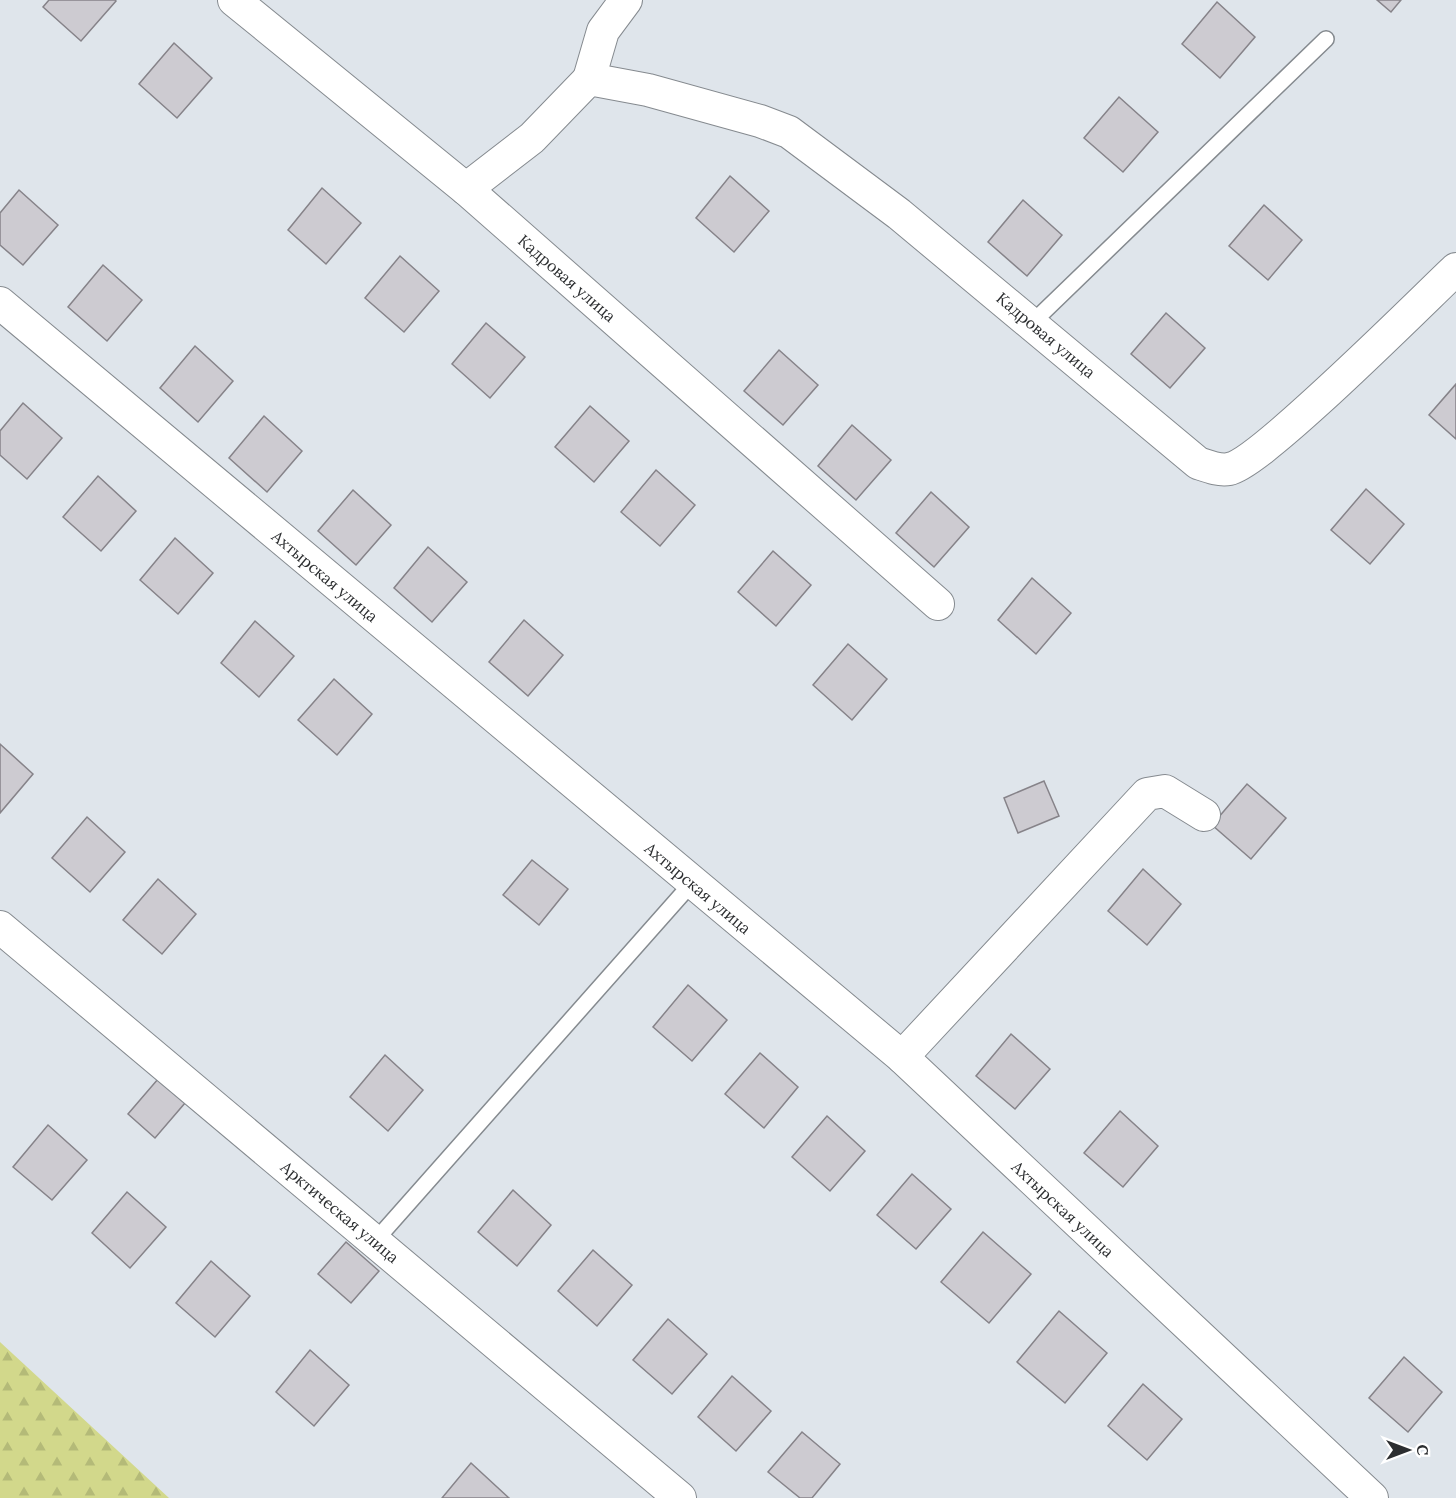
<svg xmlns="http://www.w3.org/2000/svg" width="1456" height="1498" viewBox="0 0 1456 1498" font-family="Lora,serif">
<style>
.forest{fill:url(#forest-firs)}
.building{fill:#cdcbd1;stroke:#868389;stroke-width:1.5}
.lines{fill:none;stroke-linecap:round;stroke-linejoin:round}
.service-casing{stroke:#858a8f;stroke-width:18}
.minor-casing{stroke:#858a8f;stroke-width:34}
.service{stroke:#fff;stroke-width:15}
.minor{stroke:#fff;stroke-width:32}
.labels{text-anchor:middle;stroke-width:6;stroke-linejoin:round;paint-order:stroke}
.street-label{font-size:16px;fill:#2c2e30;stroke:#fff}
</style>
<defs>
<pattern id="forest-firs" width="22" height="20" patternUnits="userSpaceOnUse" patternTransform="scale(1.5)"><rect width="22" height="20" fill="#d2d88b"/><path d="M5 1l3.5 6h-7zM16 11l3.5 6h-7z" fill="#b4ba78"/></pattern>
</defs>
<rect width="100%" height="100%" fill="#dfe5eb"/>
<path class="forest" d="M0,1342L169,1498H0Z"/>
<g class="building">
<path d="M49,0H115L116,1L81,41L43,7Z"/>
<path d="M1377,0H1401L1391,12Z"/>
<path d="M1217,2L1255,37L1220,78L1182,44Z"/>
<path d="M174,43L212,78L177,118L139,84Z"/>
<path d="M1119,97L1158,132L1123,172L1084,138Z"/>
<path d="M730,176L769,211L734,252L696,218Z"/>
<path d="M322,188L361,223L326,264L288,230Z"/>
<path d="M19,190L58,225L23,265L0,245V213Z"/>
<path d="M1023,200L1062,235L1027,276L988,242Z"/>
<path d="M1264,205L1302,240L1268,280L1229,246Z"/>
<path d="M400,256L439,291L404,332L365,298Z"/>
<path d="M103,265L142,300L107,341L68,307Z"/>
<path d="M1166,313L1205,348L1170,388L1131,354Z"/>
<path d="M486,323L525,357L490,398L452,364Z"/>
<path d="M195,346L233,381L198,422L160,388Z"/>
<path d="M779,350L818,385L783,425L744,391Z"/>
<path d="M1456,384V439L1429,415Z"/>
<path d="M23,403L62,438L27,479L0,455V431Z"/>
<path d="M590,406L629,441L594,482L555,447Z"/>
<path d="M264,416L302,451L267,492L229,458Z"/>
<path d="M852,425L891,460L856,500L818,466Z"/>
<path d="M656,470L695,505L660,546L621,512Z"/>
<path d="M98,476L136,511L101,551L63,517Z"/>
<path d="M1366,489L1404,524L1370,564L1331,530Z"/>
<path d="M353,490L391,525L356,565L318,531Z"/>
<path d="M931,492L969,527L934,567L896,533Z"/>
<path d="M175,538L213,573L178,614L140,580Z"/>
<path d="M428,547L467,582L432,622L394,588Z"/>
<path d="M773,551L811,585L776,626L738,592Z"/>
<path d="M1032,578L1071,613L1036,654L998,620Z"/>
<path d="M524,620L563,655L528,696L489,662Z"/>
<path d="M255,621L294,656L259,697L221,663Z"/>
<path d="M848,644L887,679L852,720L813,685Z"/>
<path d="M334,679L372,714L337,755L298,720Z"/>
<path d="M0,744L33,774L0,813Z"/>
<path d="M1044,781L1059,816L1018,833L1004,798Z"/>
<path d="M1247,784L1286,818L1251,859L1212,825Z"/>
<path d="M87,817L125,852L90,892L52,858Z"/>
<path d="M532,860L568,889L539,925L503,895Z"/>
<path d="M1143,869L1181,904L1147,945L1108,911Z"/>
<path d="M158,879L196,914L162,954L123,920Z"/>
<path d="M688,985L727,1020L692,1061L653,1027Z"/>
<path d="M1011,1034L1050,1069L1015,1109L976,1076Z"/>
<path d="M760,1053L798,1087L764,1128L725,1094Z"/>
<path d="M385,1055L423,1090L388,1131L350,1097Z"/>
<path d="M158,1079L185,1103L155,1138L128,1114Z"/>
<path d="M1120,1111L1158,1146L1123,1187L1084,1153Z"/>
<path d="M827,1116L865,1151L830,1191L792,1157Z"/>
<path d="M48,1125L87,1160L52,1200L13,1167Z"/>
<path d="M912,1174L951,1209L916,1249L877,1215Z"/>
<path d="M513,1190L551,1225L517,1266L478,1232Z"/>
<path d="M127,1192L166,1227L130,1268L92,1233Z"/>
<path d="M983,1232L1031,1274L989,1323L941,1282Z"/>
<path d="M346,1242L379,1271L351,1303L318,1274Z"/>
<path d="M593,1250L632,1285L597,1326L558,1291Z"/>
<path d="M211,1261L250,1296L215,1337L176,1303Z"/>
<path d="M1059,1311L1107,1353L1065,1403L1017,1362Z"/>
<path d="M668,1319L707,1354L672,1394L633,1360Z"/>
<path d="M310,1350L349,1385L314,1426L276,1392Z"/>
<path d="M1404,1357L1442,1392L1408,1432L1369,1398Z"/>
<path d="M732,1376L771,1411L736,1451L698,1417Z"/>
<path d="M1143,1384L1182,1419L1147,1460L1108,1426Z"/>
<path d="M802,1432L840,1464L812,1498H800L768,1472Z"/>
<path d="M471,1463L509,1498H442Z"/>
</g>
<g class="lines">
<g class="service-casing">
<g id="service">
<path d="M1032,323L1326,39"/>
<path d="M375,1241L692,883"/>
</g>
</g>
<g class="minor-casing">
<g id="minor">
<path d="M234,0L466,189L938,604"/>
<path d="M589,79L603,31L626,0"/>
<path d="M466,189L532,138L589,79L648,90L760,121L789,132L899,214L1198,463C1207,466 1219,471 1229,469C1261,463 1422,301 1456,269"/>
<path d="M0,303L902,1057L1372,1498"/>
<path d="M0,927L680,1498"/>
<path d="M902,1057L1147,794L1165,791L1204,815"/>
</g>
</g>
<use href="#service" class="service"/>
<use href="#minor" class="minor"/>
</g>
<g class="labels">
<g class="street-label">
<text transform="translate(567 278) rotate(41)" y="6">Кадровая улица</text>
<text transform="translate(1046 335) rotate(40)" y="6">Кадровая улица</text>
<text transform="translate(325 576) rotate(40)" y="6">Ахтырская улица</text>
<text transform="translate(698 888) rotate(40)" y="6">Ахтырская улица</text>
<text transform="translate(1063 1209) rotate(43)" y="6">Ахтырская улица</text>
<text transform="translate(340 1212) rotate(40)" y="6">Арктическая улица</text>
</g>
</g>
<g transform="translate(1408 1450) rotate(90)" stroke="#ffffff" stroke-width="4.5" paint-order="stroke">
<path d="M0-4.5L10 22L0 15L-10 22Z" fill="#2c2e30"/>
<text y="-9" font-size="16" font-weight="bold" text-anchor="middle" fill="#2c2e30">С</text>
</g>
</svg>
